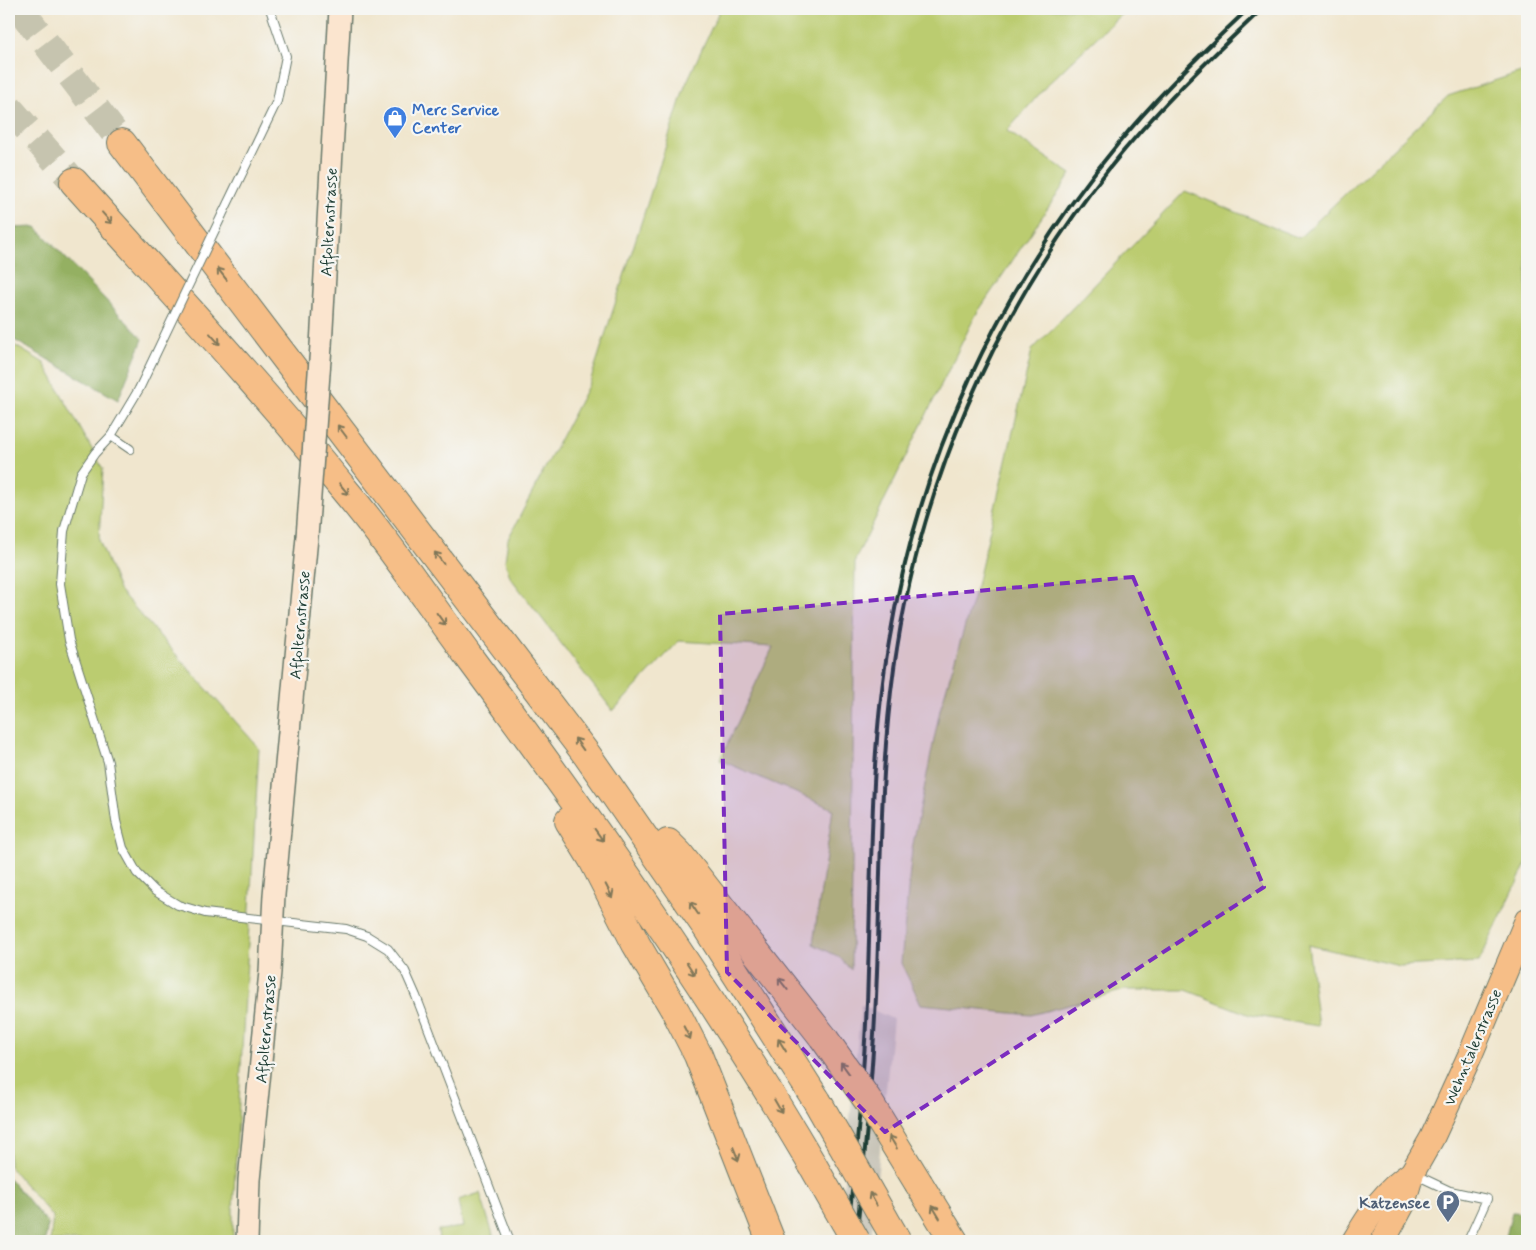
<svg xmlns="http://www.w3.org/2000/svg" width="1536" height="1250" viewBox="0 0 1536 1250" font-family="Mynerve,sans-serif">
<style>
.industrial{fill:#c8c4b8}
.green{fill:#bbcc6f;stroke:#6d8452}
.forest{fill:#94b062;stroke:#5a764b}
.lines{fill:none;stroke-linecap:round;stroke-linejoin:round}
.highway-tunnel{stroke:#c6c4af;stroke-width:28;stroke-dasharray:28 14;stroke-linecap:butt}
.lane-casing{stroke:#68786a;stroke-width:10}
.secondary-casing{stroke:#68786a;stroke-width:24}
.primary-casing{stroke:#68786a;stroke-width:26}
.highway-casing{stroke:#68786a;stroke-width:30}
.lane{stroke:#fff;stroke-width:8}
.secondary{stroke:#fbe5cf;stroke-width:21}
.primary{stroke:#f6be87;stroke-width:24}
.highway{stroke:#f6be87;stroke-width:28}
.rail{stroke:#1f3d34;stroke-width:4}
.lane-bridge-casing{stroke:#68786a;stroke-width:10;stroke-linecap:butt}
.secondary-bridge-casing{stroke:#68786a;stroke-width:24;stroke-linecap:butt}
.highway-bridge-casing{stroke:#68786a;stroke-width:30;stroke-linecap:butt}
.lane-bridge{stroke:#fff;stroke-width:8}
.secondary-bridge{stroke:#fbe5cf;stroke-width:21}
.highway-bridge{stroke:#f6be87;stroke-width:28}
.oneway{stroke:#807759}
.marked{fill:#7b2cbf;fill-opacity:0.2;stroke:#7b2cbf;stroke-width:4;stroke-dasharray:10 6;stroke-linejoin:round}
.labels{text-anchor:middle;stroke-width:4.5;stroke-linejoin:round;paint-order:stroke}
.shop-label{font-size:16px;font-weight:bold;fill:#366cbe;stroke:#f6f6f2;text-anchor:start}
.street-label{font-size:16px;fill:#1f3d34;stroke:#f6f6f2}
.service-label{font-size:16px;font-weight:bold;fill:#4e5e75;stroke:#f6f6f2;text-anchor:end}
</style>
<rect width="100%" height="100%" fill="#f6f6f2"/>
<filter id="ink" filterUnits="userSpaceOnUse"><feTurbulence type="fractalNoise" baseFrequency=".02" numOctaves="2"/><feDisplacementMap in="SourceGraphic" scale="10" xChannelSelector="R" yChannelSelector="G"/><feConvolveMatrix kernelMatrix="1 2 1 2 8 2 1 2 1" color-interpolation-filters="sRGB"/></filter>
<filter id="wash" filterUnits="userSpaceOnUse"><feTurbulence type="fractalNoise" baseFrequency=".0096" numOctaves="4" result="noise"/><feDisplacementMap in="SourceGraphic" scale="20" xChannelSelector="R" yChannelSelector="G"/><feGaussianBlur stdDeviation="1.12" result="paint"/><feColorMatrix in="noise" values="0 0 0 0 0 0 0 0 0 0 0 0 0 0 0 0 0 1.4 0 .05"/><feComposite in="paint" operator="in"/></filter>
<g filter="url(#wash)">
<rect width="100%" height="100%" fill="#f0e6ce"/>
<path class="industrial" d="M861,1005L893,1019L871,1241H838Z"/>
<g class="green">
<path d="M720,9H1129L1117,18L1048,84L1007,131L1071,174L975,316L855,560L851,970L839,957L813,944L833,809L720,760L773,647L679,641L613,711L510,577L505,561L508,539L590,382L685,86Z"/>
<path d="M1527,70V862L1479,962L1400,966L1308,945L1318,1026L1250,1015L1186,990H1125L1031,1015L921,1004L901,963L912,849L940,710L977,585L1032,350L1185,191L1299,238L1448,96Z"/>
<path d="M9,342L44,363L103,469L99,540L119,590L259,748L233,1209V1241H50L53,1217L9,1166Z"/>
<path d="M480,1193L495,1241H439L438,1230L463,1227L458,1200Z"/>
</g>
<g class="forest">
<path d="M36,227L143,339L118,400L9,337V228Z"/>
<path d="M9,1178L48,1224L45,1241H9Z"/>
<path d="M1512,1212L1527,1213V1241H1505Z"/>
</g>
</g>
<g filter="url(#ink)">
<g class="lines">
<g class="highway-tunnel">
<path d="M20,9L122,143"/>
<path d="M9,108L74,182"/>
</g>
<g class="lane-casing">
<g id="lane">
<path d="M222,215L277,101L286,56L270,9"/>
<path d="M139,389L111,436L95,453L81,473L64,531L60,584L69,640L108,762L116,821L123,848L137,873L155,891L178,905L205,913L346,929L367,936L388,949L405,971L416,996L510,1241"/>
<path d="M111,436L130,449"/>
<path d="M1416,1175L1450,1191L1487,1199L1468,1241"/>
</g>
</g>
<g class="secondary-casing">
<g id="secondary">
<path d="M321,346L340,9"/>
<path d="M247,1241L249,1180L270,972L274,895L307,537"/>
</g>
</g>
<g class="primary-casing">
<g id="primary">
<path d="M1354,1241C1371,1213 1383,1192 1412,1173"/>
<path d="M1383,1241L1403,1204L1412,1173L1432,1138L1471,1053L1527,920"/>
</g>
</g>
<g class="highway-casing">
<g id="highway">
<path d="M122,143L587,755L707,928L817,1101"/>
<path d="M74,182C166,285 260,386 347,493C391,545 428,602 469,657C591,821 708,987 812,1164"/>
<path d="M569,821L593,860L636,944L676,1012L698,1055L771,1241"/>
<path d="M668,843L679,854L823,1037"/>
<path d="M919,1184L954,1241"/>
</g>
</g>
<use href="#lane" class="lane"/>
<use href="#secondary" class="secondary"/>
<use href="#primary" class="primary"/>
<use href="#highway" class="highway"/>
<g class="rail">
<path d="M847,1241C856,1152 866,1062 868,972C872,862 870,751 889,642C919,459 999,287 1117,145C1157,96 1202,52 1248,9"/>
<path d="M856,1241C865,1151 874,1062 877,972C881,870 880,768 894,668C919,487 994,314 1108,170C1154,112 1208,60 1262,9"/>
</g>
<g class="lane-bridge-casing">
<path id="lane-bridge" d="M139,389L222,215"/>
</g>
<g class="secondary-bridge-casing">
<path id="secondary-bridge" d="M307,537L321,346"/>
</g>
<g class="highway-bridge-casing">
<g id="highway-bridge">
<path d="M823,1037L867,1099L919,1184"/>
<path d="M817,1101L897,1241"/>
<path d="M812,1164L856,1241"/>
</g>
</g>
<use href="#lane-bridge" class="lane-bridge"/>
<use href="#secondary-bridge" class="secondary-bridge"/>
<use href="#highway-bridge" class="highway-bridge"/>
</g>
<defs><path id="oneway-shaft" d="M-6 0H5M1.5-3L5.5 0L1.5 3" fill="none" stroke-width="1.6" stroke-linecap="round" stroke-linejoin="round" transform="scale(1.25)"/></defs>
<g class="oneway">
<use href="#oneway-shaft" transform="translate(107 218) rotate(48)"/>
<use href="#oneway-shaft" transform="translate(222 274) rotate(-128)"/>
<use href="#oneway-shaft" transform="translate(215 339) rotate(48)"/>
<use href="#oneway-shaft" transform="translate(342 431) rotate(-127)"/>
<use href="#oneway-shaft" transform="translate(344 489) rotate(50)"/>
<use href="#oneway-shaft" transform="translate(439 558) rotate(-127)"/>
<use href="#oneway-shaft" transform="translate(441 619) rotate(54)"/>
<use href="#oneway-shaft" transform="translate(579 744) rotate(-126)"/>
<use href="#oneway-shaft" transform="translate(599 835) rotate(54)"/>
<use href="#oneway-shaft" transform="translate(609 891) rotate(63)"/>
<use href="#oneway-shaft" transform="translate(694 908) rotate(-124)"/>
<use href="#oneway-shaft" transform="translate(691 969) rotate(57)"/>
<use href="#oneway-shaft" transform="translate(783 984) rotate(-128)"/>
<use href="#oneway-shaft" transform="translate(687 1033) rotate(63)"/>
<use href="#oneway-shaft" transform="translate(782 1045) rotate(-122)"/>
<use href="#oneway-shaft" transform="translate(845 1068) rotate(-126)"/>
<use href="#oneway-shaft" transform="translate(778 1106) rotate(60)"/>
<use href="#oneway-shaft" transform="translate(893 1142) rotate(-121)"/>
<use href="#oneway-shaft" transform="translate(736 1154) rotate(68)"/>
<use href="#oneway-shaft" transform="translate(873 1199) rotate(-119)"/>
<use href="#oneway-shaft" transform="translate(936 1212) rotate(-121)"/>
</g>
</g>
<path class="marked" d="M1133,577L1264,887L885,1132L727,972L720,614Z"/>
<defs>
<g id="shop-pin" transform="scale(1.25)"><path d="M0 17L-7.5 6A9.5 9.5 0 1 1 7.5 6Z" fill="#3f7fe0" stroke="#f6f6f2"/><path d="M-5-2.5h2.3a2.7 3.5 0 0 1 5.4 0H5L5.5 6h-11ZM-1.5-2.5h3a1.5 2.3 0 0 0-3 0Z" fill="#fff"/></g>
<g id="parking-pin" transform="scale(1.25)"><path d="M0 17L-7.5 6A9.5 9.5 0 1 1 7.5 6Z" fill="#5c6f8a" stroke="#f6f6f2"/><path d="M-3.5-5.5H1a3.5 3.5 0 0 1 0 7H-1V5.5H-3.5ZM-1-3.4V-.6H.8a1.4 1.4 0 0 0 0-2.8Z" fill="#fff"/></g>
</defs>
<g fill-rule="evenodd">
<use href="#shop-pin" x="395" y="118"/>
<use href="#parking-pin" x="1448" y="1202"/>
</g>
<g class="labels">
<g class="shop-label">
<text x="412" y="115">Merc Service<tspan x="412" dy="18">Center</tspan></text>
</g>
<g class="street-label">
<text transform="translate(328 222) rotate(-87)" y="6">Affolternstrasse</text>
<text transform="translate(299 625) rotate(-85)" y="6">Affolternstrasse</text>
<text transform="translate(265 1029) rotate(-85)" y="6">Affolternstrasse</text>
<text transform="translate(1472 1047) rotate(-67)" y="6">Wehntalerstrasse</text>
</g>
<g class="service-label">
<text x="1430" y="1208">Katzensee</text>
</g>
</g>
<rect width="1536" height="1250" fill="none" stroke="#f6f6f2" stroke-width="30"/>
</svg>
